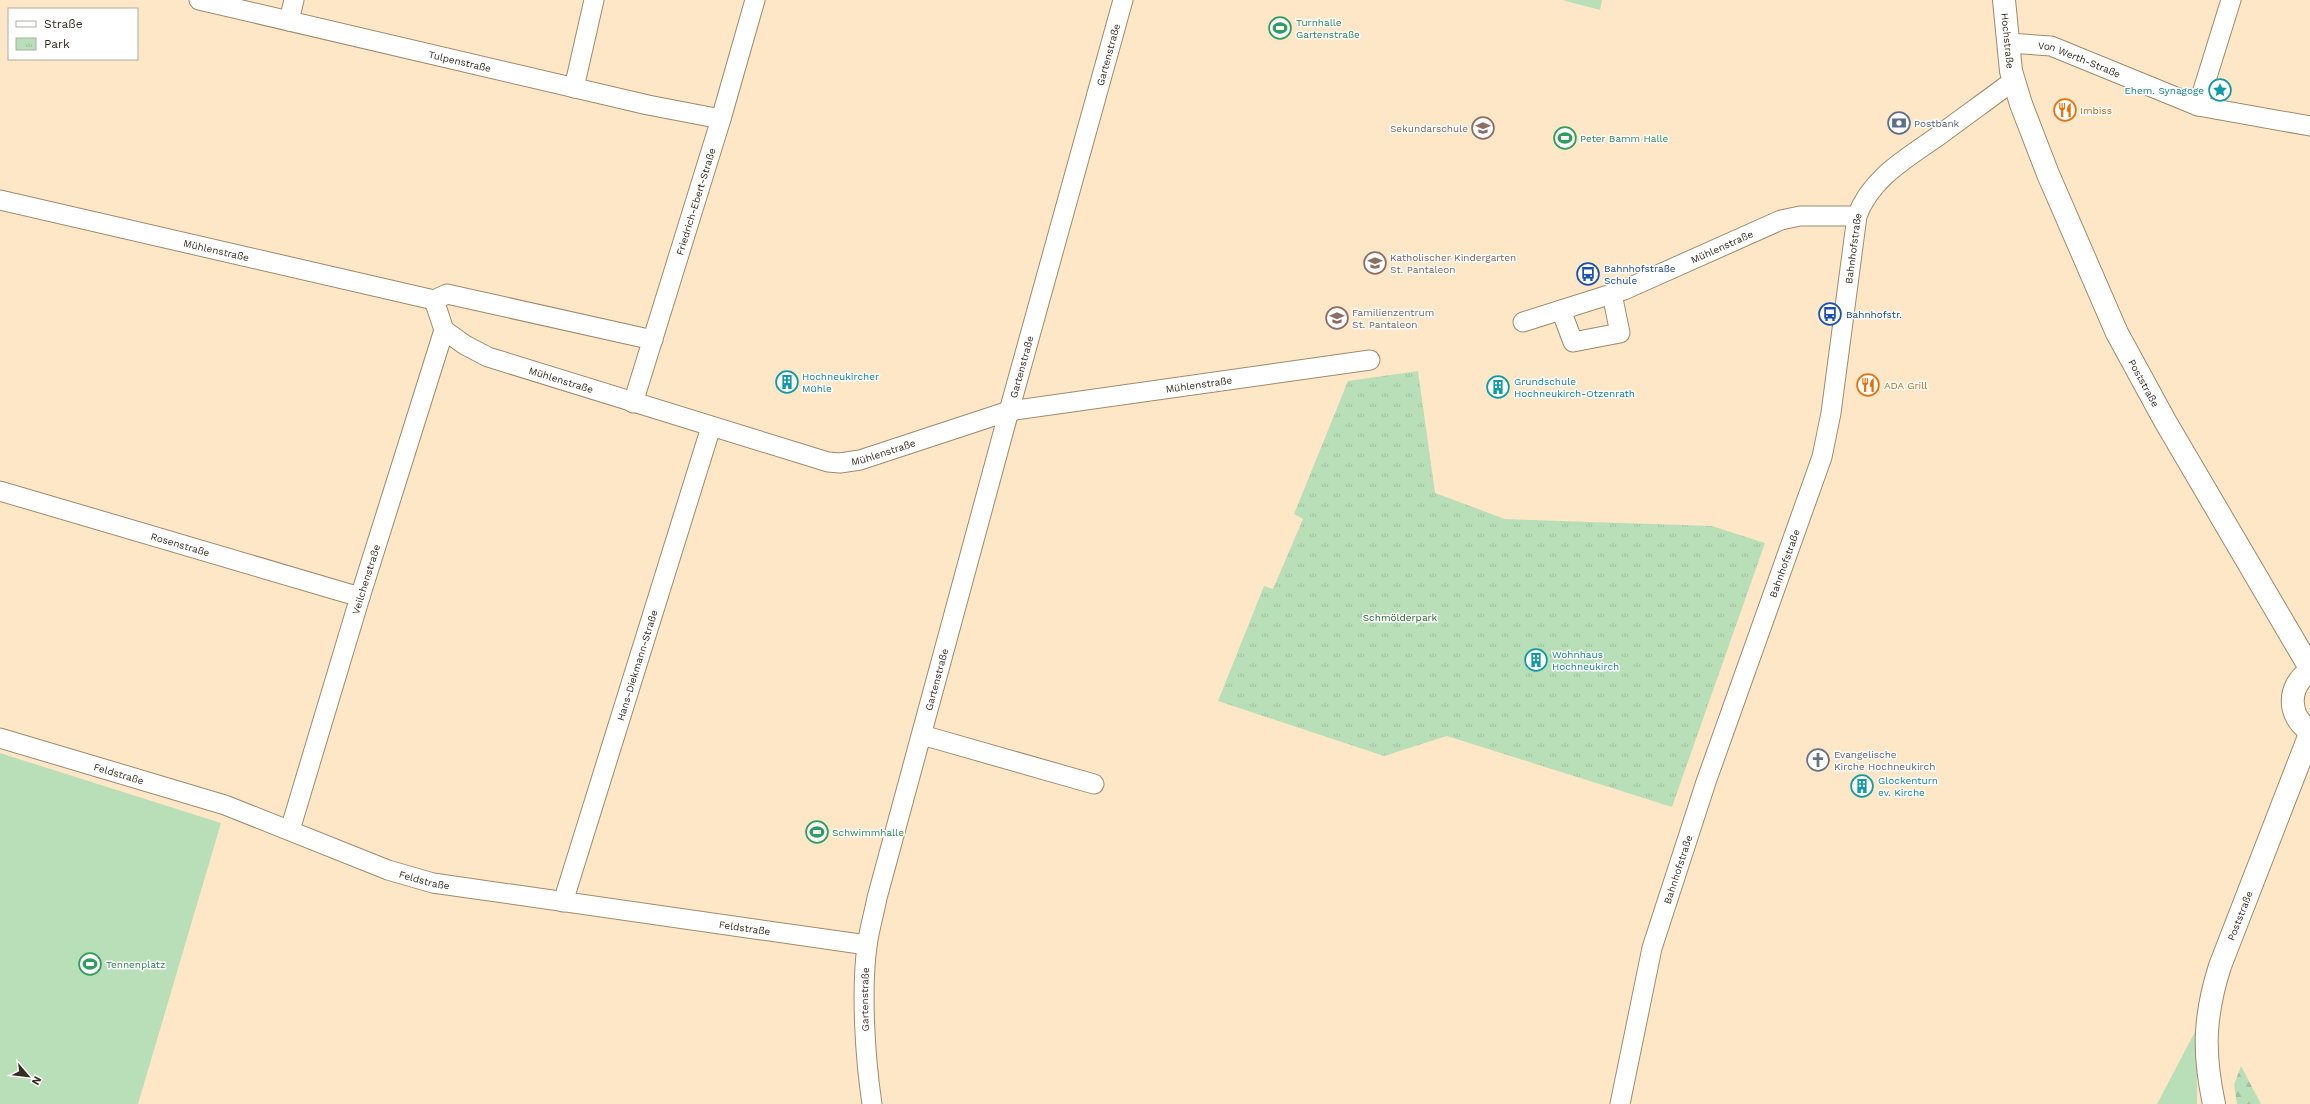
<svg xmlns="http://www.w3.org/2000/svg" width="2310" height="1104" viewBox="0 0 2310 1104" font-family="'Work Sans',sans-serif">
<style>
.green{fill:#b9dfb8}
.forest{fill:url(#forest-firs)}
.park{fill:url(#park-tufts)}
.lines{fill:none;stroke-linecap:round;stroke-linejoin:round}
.minor-casing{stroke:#9e8a6c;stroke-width:21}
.tertiary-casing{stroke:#9e8a6c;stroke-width:24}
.minor{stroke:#fff;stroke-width:19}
.tertiary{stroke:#fff;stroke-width:22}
.labels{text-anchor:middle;stroke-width:3;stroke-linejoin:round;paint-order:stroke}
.leisure-label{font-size:10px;fill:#27864d;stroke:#fff;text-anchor:start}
.street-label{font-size:10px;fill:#352c20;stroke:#fff}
.culture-label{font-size:10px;fill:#0d838f;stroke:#fff;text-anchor:start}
.food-label{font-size:10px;fill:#c56008;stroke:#fff;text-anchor:start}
.service-label{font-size:10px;fill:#4e5e75;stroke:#fff;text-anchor:start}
.education-label{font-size:10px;fill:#785e54;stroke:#fff;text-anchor:start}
.transit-label{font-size:10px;fill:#164399;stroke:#fff;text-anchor:start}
.park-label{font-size:10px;fill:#246428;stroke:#fff}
.worship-label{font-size:10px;fill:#5b616d;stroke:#fff;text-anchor:start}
</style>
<defs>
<pattern id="forest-firs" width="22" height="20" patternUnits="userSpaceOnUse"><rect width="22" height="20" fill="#b9dfb8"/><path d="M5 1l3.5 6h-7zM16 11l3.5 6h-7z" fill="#a0c09e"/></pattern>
<pattern id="park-tufts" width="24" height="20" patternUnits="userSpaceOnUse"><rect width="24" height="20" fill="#b9dfb8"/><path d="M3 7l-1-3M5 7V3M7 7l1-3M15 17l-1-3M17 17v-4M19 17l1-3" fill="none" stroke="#a0c09e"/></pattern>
</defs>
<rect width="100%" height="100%" fill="#fee7c7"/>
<g class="green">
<path d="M1562,0H1602L1600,10Z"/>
<path d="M0,753L221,823L138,1104H0Z"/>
<path d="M2197,1028V1104H2157Z"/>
</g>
<path class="forest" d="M2241,1066L2261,1104H2237L2234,1085Z"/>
<path class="park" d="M1418,371L1435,493L1505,519L1712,526L1765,543L1672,807L1447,736L1384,756L1218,701L1264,586L1273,589L1303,519L1294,514L1348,381Z"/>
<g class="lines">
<g class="minor-casing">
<g id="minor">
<path id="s1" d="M199,0L648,105L721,119"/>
<path d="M289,21L294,0"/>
<path id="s2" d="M2008,43L2051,46L2198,106L2310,126"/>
<path d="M574,88L594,0"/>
<path d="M2198,106L2231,0"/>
<path id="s3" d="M0,200L434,300L447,294L653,340"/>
<path id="s4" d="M434,300L444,330L465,345L488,357L828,462L840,463L860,460L1009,411L1370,360"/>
<path d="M1561,310L1573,342L1620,333L1612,294"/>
<path id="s5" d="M1523,322L1624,290L1781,220L1800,216H1857"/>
<path id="s6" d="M633,403L721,119L755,0"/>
<path id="s7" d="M0,491L360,597"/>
<path d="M922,735L1094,784"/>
<path id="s8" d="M0,738L225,805L388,870L433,883L867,945"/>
<path id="s9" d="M290,830L360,597L444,330"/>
<path id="s10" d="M563,902L711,427"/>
<path id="s11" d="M872,1104C865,1057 861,992 867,946C869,930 874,914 877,898L1009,411L1123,0"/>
<path id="s12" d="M1620,1104L1652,948L1706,782L1822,457L1831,413L1857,216C1871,177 1909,157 1941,134C1965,116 1989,99 2013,81"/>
</g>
</g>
<g class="tertiary-casing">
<g id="tertiary">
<path id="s13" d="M2004,0L2011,71L2021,104L2048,174L2117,333L2165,421L2310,668"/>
<path d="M2310,671C2287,686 2287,716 2310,731"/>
<path id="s14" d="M2214,1104C2203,1053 2204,1016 2220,966L2310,734"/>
</g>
</g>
<use href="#minor" class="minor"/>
<use href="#tertiary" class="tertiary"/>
</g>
<defs>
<g id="stadium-ring" transform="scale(1.15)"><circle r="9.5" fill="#fff" stroke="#2e9e5b" stroke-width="1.5"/><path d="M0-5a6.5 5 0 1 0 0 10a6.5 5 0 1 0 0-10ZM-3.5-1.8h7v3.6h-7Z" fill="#2e9e5b"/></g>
<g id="sight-ring" transform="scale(1.15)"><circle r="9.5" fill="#fff" stroke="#0f9aa8" stroke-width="1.5"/><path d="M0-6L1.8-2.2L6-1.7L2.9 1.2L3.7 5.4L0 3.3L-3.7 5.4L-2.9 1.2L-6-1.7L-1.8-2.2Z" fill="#0f9aa8"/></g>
<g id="restaurant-ring" transform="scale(1.15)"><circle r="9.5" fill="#fff" stroke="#e8710a" stroke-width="1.5"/><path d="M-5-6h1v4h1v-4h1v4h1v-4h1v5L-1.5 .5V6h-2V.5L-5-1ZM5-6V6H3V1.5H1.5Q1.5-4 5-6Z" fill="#e8710a"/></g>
<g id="bank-ring" transform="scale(1.15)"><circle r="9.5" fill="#fff" stroke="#5c6f8a" stroke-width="1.5"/><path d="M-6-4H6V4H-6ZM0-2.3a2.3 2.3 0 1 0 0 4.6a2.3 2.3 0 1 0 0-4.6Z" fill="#5c6f8a"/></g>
<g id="school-ring" transform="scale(1.15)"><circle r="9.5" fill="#fff" stroke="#8d6e63" stroke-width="1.5"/><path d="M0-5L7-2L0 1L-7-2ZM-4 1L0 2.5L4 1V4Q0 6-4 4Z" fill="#8d6e63"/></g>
<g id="bus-ring" transform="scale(1.15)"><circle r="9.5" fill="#fff" stroke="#1a4fb4" stroke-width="1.5"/><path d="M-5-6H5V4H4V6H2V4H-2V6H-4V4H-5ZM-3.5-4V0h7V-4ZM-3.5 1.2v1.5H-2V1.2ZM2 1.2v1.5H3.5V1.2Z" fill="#1a4fb4"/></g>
<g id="building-ring" transform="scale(1.15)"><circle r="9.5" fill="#fff" stroke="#0f9aa8" stroke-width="1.5"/><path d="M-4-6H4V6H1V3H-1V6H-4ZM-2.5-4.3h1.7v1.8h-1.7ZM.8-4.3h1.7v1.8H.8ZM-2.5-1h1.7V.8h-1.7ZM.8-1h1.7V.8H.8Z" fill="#0f9aa8"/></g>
<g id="church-ring" transform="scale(1.15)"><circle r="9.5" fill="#fff" stroke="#6b7280" stroke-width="1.5"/><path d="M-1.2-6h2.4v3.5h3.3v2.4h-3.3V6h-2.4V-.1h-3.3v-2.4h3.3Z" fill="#6b7280"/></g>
</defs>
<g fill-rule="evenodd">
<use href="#stadium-ring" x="1280" y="28"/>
<use href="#sight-ring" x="2220" y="90"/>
<use href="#restaurant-ring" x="2065" y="110"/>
<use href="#bank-ring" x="1899" y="123"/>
<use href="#school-ring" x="1483" y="128"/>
<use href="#stadium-ring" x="1565" y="138"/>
<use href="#school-ring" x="1375" y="263"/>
<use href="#bus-ring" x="1588" y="274"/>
<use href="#bus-ring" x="1830" y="314"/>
<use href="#school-ring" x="1337" y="318"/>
<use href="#building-ring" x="787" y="382"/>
<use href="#restaurant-ring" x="1868" y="385"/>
<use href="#building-ring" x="1498" y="387"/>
<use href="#building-ring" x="1536" y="660"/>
<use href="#church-ring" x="1818" y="760"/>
<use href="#building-ring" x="1862" y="786"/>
<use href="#stadium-ring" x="817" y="832"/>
<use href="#stadium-ring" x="90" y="964"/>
</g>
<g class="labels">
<g class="leisure-label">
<text x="1296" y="26">Turnhalle<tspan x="1296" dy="12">Gartenstraße</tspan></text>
<text x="1580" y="142">Peter Bamm Halle</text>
<text x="832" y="836">Schwimmhalle</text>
<text x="106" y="968">Tennenplatz</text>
</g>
<g class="street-label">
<text dy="4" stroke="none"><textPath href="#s13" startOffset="41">Hochstraße</textPath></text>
<text dy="4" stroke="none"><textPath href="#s11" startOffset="1082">Gartenstraße</textPath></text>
<text dy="4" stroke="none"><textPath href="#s2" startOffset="74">Von Werth-Straße</textPath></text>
<text dy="4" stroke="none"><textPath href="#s1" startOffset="268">Tulpenstraße</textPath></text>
<text dy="4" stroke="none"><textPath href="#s6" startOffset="211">Friedrich-Ebert-Straße</textPath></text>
<text dy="4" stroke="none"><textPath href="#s5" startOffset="213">Mühlenstraße</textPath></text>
<text dy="4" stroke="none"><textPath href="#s12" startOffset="890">Bahnhofstraße</textPath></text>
<text dy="4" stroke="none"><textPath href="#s3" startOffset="222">Mühlenstraße</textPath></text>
<text dy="4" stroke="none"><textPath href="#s11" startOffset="758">Gartenstraße</textPath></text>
<text dy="4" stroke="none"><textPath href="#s4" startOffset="160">Mühlenstraße</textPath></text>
<text dy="4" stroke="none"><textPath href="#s13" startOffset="411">Poststraße</textPath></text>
<text dy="4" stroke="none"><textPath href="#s4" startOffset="820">Mühlenstraße</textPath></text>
<text dy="4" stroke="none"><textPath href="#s4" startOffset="496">Mühlenstraße</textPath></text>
<text dy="4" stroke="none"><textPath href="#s7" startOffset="188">Rosenstraße</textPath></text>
<text dy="4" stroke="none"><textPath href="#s12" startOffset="566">Bahnhofstraße</textPath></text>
<text dy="4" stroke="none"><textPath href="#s9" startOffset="262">Veilchenstraße</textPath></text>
<text dy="4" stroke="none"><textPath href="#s10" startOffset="248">Hans-Diekmann-Straße</textPath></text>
<text dy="4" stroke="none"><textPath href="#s11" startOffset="434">Gartenstraße</textPath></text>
<text dy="4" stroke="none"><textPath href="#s8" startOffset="124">Feldstraße</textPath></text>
<text dy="4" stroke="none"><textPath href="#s12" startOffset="242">Bahnhofstraße</textPath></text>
<text dy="4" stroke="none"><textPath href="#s8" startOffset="448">Feldstraße</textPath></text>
<text dy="4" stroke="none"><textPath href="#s14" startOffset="194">Poststraße</textPath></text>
<text dy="4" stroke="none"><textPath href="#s8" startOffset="772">Feldstraße</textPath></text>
<text dy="4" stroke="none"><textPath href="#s11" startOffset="105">Gartenstraße</textPath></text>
</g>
<g class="culture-label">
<text x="2204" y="94" text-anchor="end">Ehem. Synagoge</text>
<text x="802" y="380">Hochneukircher<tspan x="802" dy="12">Mühle</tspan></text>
<text x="1514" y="385">Grundschule<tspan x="1514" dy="12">Hochneukirch-Otzenrath</tspan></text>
<text x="1552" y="658">Wohnhaus<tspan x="1552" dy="12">Hochneukirch</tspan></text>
<text x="1878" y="784">Glockenturn<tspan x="1878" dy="12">ev. Kirche</tspan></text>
</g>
<g class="food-label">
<text x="2080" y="114">Imbiss</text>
<text x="1884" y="389">ADA Grill</text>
</g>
<g class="service-label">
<text x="1914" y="127">Postbank</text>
</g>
<g class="education-label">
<text x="1468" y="132" text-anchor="end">Sekundarschule</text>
<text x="1390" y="261">Katholischer Kindergarten<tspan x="1390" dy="12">St. Pantaleon</tspan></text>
<text x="1352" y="316">Familienzentrum<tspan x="1352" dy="12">St. Pantaleon</tspan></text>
</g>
<g class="transit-label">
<text x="1604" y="272">Bahnhofstraße<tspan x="1604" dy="12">Schule</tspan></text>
<text x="1846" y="318">Bahnhofstr.</text>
</g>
<g class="park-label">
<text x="1400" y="621">Schmölderpark</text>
</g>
<g class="worship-label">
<text x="1834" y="758">Evangelische<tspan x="1834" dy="12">Kirche Hochneukirch</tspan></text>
</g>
</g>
<rect x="8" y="8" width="130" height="52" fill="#ffffff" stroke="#aeaba6"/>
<rect x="16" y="21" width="20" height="6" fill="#ffffff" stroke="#aeaba6"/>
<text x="44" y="28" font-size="12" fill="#352c20">Straße</text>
<rect x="16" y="38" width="20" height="12" fill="url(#park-tufts)" stroke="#aeaba6"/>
<text x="44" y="48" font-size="12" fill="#352c20">Park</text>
<g transform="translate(28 1076) rotate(118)" stroke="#ffffff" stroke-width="3" paint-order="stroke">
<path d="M0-3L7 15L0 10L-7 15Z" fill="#352c20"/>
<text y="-6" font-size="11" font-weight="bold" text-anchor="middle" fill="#352c20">N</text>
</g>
</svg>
